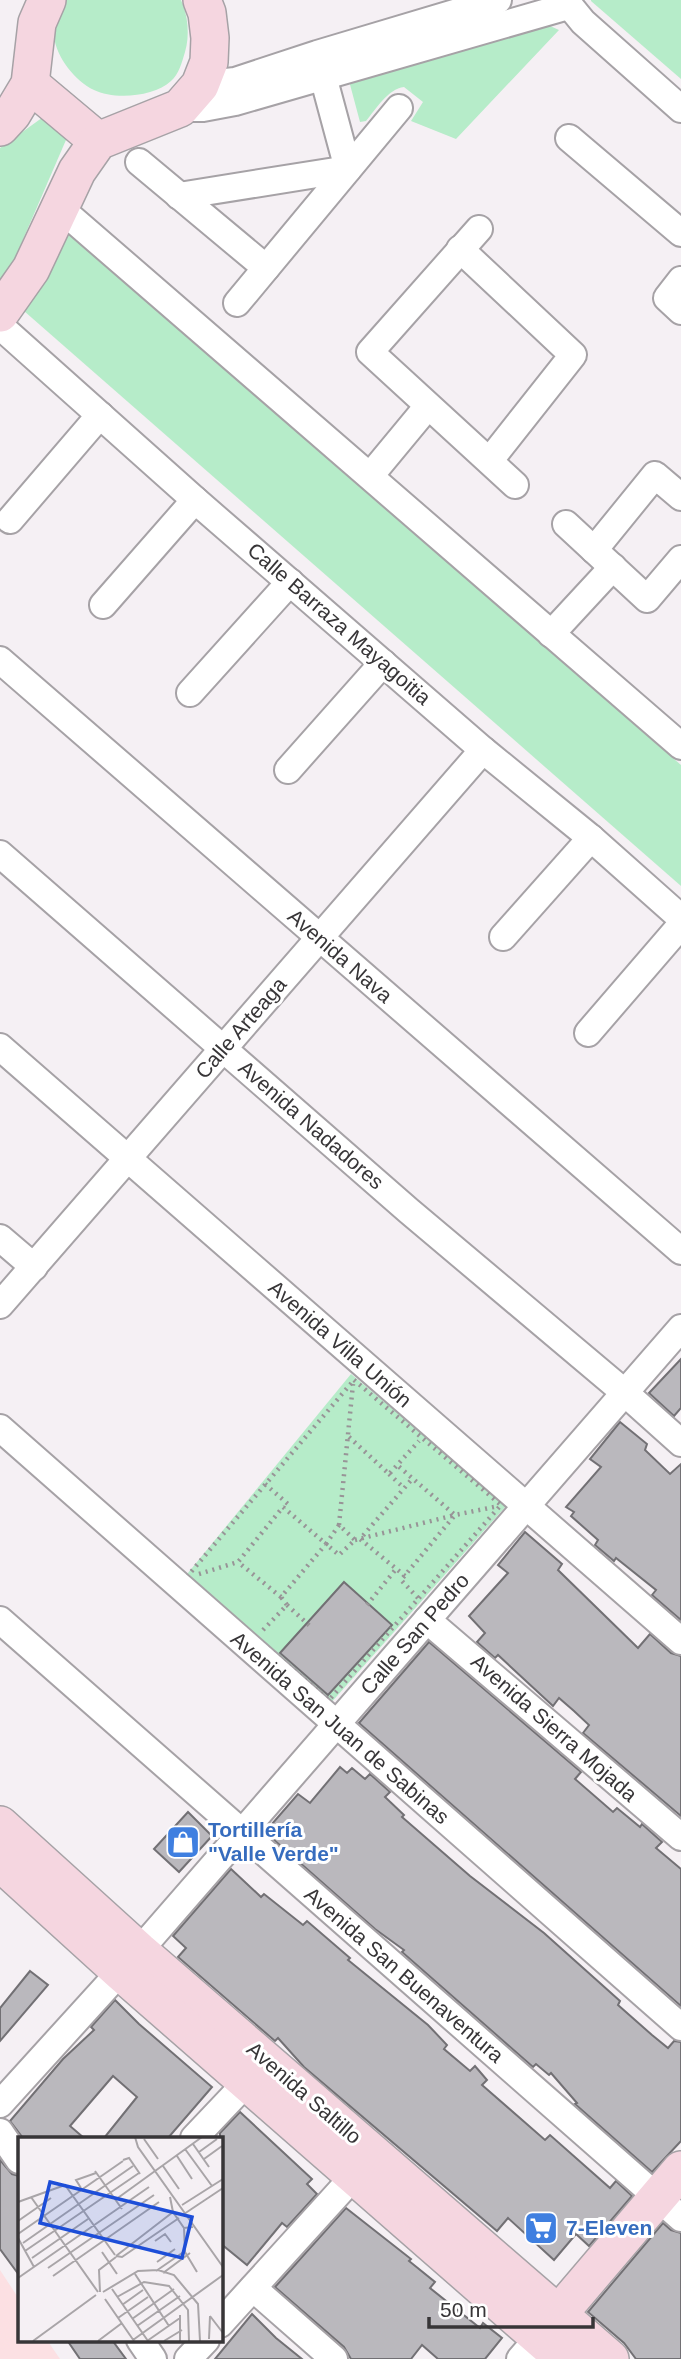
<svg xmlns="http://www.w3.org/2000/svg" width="681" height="2359" viewBox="0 0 681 2359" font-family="Helvetica,sans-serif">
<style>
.education{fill:#fce0e3}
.green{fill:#b6ecc9}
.building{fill:#bab8bd;stroke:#727074;stroke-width:2}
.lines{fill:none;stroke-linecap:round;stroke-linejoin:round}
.street-casing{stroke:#a6a2a6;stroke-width:30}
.secondary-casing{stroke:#a6a2a6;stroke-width:40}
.path{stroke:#989497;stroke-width:4.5;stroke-dasharray:2 5;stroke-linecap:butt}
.street{stroke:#fff;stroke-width:26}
.secondary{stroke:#f5d6e0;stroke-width:37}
.labels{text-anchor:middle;stroke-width:6;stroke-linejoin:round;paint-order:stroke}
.street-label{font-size:21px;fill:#373537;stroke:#fff}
.shop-label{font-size:21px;font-weight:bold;fill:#366cbe;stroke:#fff;text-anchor:start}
.inset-road{fill:none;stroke:#a9a5a8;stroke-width:2}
.view{fill:#1d4ed8;fill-opacity:0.15;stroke:#1d4ed8;stroke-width:3.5}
.inset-edge{fill:none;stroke:#373537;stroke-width:3.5}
</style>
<rect width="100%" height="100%" fill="#f5f0f4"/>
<path class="education" d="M0,2270L19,2299V2340H47L60,2359H0Z"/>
<g class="green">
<path d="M65,0H181C188,15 190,36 185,52C182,62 179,74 171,81C154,97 114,100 94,90C75,81 56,57 54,36C53,25 59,9 65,0Z"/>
<path d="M591,0H681V79L591,1Z"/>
<path d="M548,25L559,30L456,139L411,121L423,102L404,87C388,89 376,109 366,121L360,122L348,77Z"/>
<path d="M46,115L69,133L12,265L0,283V148Z"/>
<path d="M67,233L681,765V886L24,311Z"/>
<path d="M351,1374L507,1505L329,1705L183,1579Z"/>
</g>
<g class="building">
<path d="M681,1359V1408L674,1416L649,1393Z"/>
<path d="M620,1422L647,1444L645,1450L670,1474L681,1464V1620L652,1595L656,1590L616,1558L614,1561L595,1545L598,1540L571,1516L574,1512L566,1507L601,1467L590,1459Z"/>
<path d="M525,1532L562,1564L558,1570L638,1648L650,1634L671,1653L681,1656V1816L583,1733L589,1725L574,1711L559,1698L553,1706L498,1655L495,1658L477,1642L485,1633L469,1616L508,1573L498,1565Z"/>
<path d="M344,1582L392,1625L328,1695L280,1653Z"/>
<path d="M429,1642L581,1772L575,1779L613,1812L617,1808L640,1827L642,1824L662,1842L656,1848L681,1869V2006L359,1723Z"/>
<path d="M340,1767L347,1773L352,1768L365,1779L370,1774L390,1792L385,1797L404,1815L402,1817L470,1876L544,1933L620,2001L618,2005L652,2035L668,2048L674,2041L681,2042V2141L652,2172L575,2104L577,2103L551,2073L549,2075L536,2064L533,2067L402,1952L404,1950L375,1929L265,1832L298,1794L310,1803Z"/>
<path d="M188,1812L212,1836L179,1872L154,1849Z"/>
<path d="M231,1869L261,1897L264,1894L303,1925L307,1921L350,1958L348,1960L428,2025L447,2045L444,2049L470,2071L475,2066L487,2080L482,2085L545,2140L550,2135L610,2188L616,2181L632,2196L589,2246L576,2234L554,2260L508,2218L497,2231L304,2067L278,2038L275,2041L178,1957L186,1948L173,1936Z"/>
<path d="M30,1971L48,1985L0,2041V2008Z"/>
<path d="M115,2000L139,2024L212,2087L168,2138H104L137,2097L113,2076L70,2126L84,2138H23L10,2121L63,2059L94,2030L91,2027Z"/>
<path d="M240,2112L312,2179L307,2184L317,2194L287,2227L282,2223L247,2265L220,2243V2133Z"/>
<path d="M0,2160L12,2174L19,2176V2275L0,2249Z"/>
<path d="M346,2208L411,2259L409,2261L435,2282L430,2288L480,2328L483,2323L502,2338L485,2359H438L422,2345L411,2359H351L344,2347L275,2287Z"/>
<path d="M663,2223L671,2230L681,2233V2359H636L624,2343L588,2312Z"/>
<path d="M252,2314L276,2338L302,2359H215Z"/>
<path d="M67,2340H112L126,2359H80Z"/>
</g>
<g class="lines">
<g class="street-casing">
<g id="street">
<path d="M565,0L583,22L681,109"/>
<path d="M200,85L235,81L317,54L498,0"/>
<path d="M180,108H203L235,102L568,6"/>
<path d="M569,138L681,233"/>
<path d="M139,162L266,268"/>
<path d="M179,196L348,169L323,76"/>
<path d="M61,209L681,746"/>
<path d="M479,229L370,352L515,485"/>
<path d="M460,249L573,355L490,460"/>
<path d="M681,280L667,298L681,311"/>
<path d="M237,303L399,108"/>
<path d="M0,326L195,500L483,750L591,838L681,918"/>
<path d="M370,476L428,406"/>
<path d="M10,520L100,415"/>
<path d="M566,524L647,599L681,559"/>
<path d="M594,550L655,475L681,497"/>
<path d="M103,605L195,500"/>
<path d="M551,634L613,567"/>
<path d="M0,660L681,1251"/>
<path d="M190,693L290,582"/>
<path d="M288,770L383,663"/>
<path d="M0,854L409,1211L624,1392L681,1443"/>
<path d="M503,937L591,838"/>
<path d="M588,1033L681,925"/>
<path d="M0,1047L681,1641"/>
<path d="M0,1238L34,1267"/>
<path d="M0,1305L483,750"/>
<path d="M0,1428L681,2027"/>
<path d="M0,1620L681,2218"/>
<path d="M427,1620L681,1837"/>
<path d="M0,2104L139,1951L681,1328"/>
<path d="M0,2132L19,2160"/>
<path d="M194,2138L248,2081"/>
<path d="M253,2288L334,2359"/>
<path d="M220,2324L355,2175"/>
<path d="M140,2340L153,2359"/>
<path d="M188,2359L206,2340"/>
<path d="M520,2359L539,2337"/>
</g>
</g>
<g class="secondary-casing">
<g id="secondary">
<path d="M30,84L98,141"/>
<path d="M0,127L12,114L30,84L37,23L47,0"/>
<path d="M0,313L31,269L77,171L98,141L180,108L200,85L209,62L210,38L207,13L202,0"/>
<path d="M0,1825L139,1951L610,2359"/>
<path d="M0,1862L121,1972L564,2359"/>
<path d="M544,2331L681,2170"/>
</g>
</g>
<g class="path">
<path d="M354,1380L501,1505L329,1700L185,1579Z"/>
<path d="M349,1437L389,1474L419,1441"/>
<path d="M389,1474L404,1488"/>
<path d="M265,1484L288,1504L284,1507"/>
<path d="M339,1525L326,1544L339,1555L355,1540L339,1525L353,1384"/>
<path d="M355,1540L455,1515L397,1465"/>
<path d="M199,1574L238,1562L283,1507L326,1544L281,1597L238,1562"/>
<path d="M405,1576L360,1539L413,1478"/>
<path d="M418,1598L401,1580L455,1515L494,1507"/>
<path d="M287,1605L312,1628"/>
<path d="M367,1605L396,1569"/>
<path d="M263,1630L287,1605L281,1597"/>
</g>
<use href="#street" class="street"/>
<use href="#secondary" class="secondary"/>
</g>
<defs>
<g id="shop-square" transform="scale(1.75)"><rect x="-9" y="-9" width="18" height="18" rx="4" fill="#3f7fe0" stroke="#fff"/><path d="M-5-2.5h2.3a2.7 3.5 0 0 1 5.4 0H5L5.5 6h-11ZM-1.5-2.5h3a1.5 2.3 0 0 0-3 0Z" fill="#fff"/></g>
<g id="supermarket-square" transform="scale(1.75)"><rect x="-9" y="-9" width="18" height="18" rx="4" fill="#3f7fe0" stroke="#fff"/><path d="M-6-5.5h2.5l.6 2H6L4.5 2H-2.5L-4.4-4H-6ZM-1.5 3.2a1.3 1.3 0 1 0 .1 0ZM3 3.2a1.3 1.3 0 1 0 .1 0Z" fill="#fff"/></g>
</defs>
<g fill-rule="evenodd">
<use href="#shop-square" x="183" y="1842"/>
<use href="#supermarket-square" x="541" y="2228"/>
</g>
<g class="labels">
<g class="street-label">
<text transform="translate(339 624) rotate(41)" y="7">Calle Barraza Mayagoitia</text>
<text transform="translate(340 956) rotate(41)" y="7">Avenida Nava</text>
<text transform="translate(241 1028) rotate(-49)" y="7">Calle Arteaga</text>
<text transform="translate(311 1125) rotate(41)" y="7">Avenida Nadadores</text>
<text transform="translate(340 1344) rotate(41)" y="7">Avenida Villa Unión</text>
<text transform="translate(415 1634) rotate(-49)" y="7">Calle San Pedro</text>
<text transform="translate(340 1728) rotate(41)" y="7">Avenida San Juan de Sabinas</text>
<text transform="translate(554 1728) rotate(41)" y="7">Avenida Sierra Mojada</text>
<text transform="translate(404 1975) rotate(41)" y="7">Avenida San Buenaventura</text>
<text transform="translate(304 2093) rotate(41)" y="7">Avenida Saltillo</text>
</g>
<g class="shop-label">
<text x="208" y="1837">Tortillería<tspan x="208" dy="24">"Valle Verde"</tspan></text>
<text x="566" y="2235">7-Eleven</text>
</g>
</g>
<g transform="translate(18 2137)">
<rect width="205" height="205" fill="#f5f0f4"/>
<path class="inset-road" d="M117,0L120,10L205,130M126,2L140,22M175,7L191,30M167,12L194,49M181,15L199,2M159,19L174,42M186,22L204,9M105,23L111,21L122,37M145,29L161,52M77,34L104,72M63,51L58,43L78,36M13,60L80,155M152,60L155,75L166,91L175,90M97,63L184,0M0,65L47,48L97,118M164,68L205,42M166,77L205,51M0,84L33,61M166,91L167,115L179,135M0,97L105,24M0,101L16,130M137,104L147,97L153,105M5,106L115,29M7,114L121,36M84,115L99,137M98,119L104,120L161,81M98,119L155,75M14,121L70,82M139,125L157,112M30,131L136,58M138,134L167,114M145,136L172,116M117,137L151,189M35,139L141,65M0,141L131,50M94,152L130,204M82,155L81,133L98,120M85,155L120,134L140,133L156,138L180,167L182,204M99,160L126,145L151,149L170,173L171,204M87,162L116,204M104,168L125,153M162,178V204M192,179L205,196M100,181L130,160M114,182L156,152M119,189L162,159M191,202L192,179M115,203L205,138M15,204L78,158M80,204L104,186M129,204L162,181M146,204L164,193"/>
<path class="view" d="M32,45L174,80L164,121L22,86Z"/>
<rect width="205" height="205" class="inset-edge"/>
</g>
<path d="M429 2317v10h164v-10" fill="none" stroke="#373537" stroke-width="3.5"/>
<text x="440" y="2317" font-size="21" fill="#373537" stroke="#ffffff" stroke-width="5" paint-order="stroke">50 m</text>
</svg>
